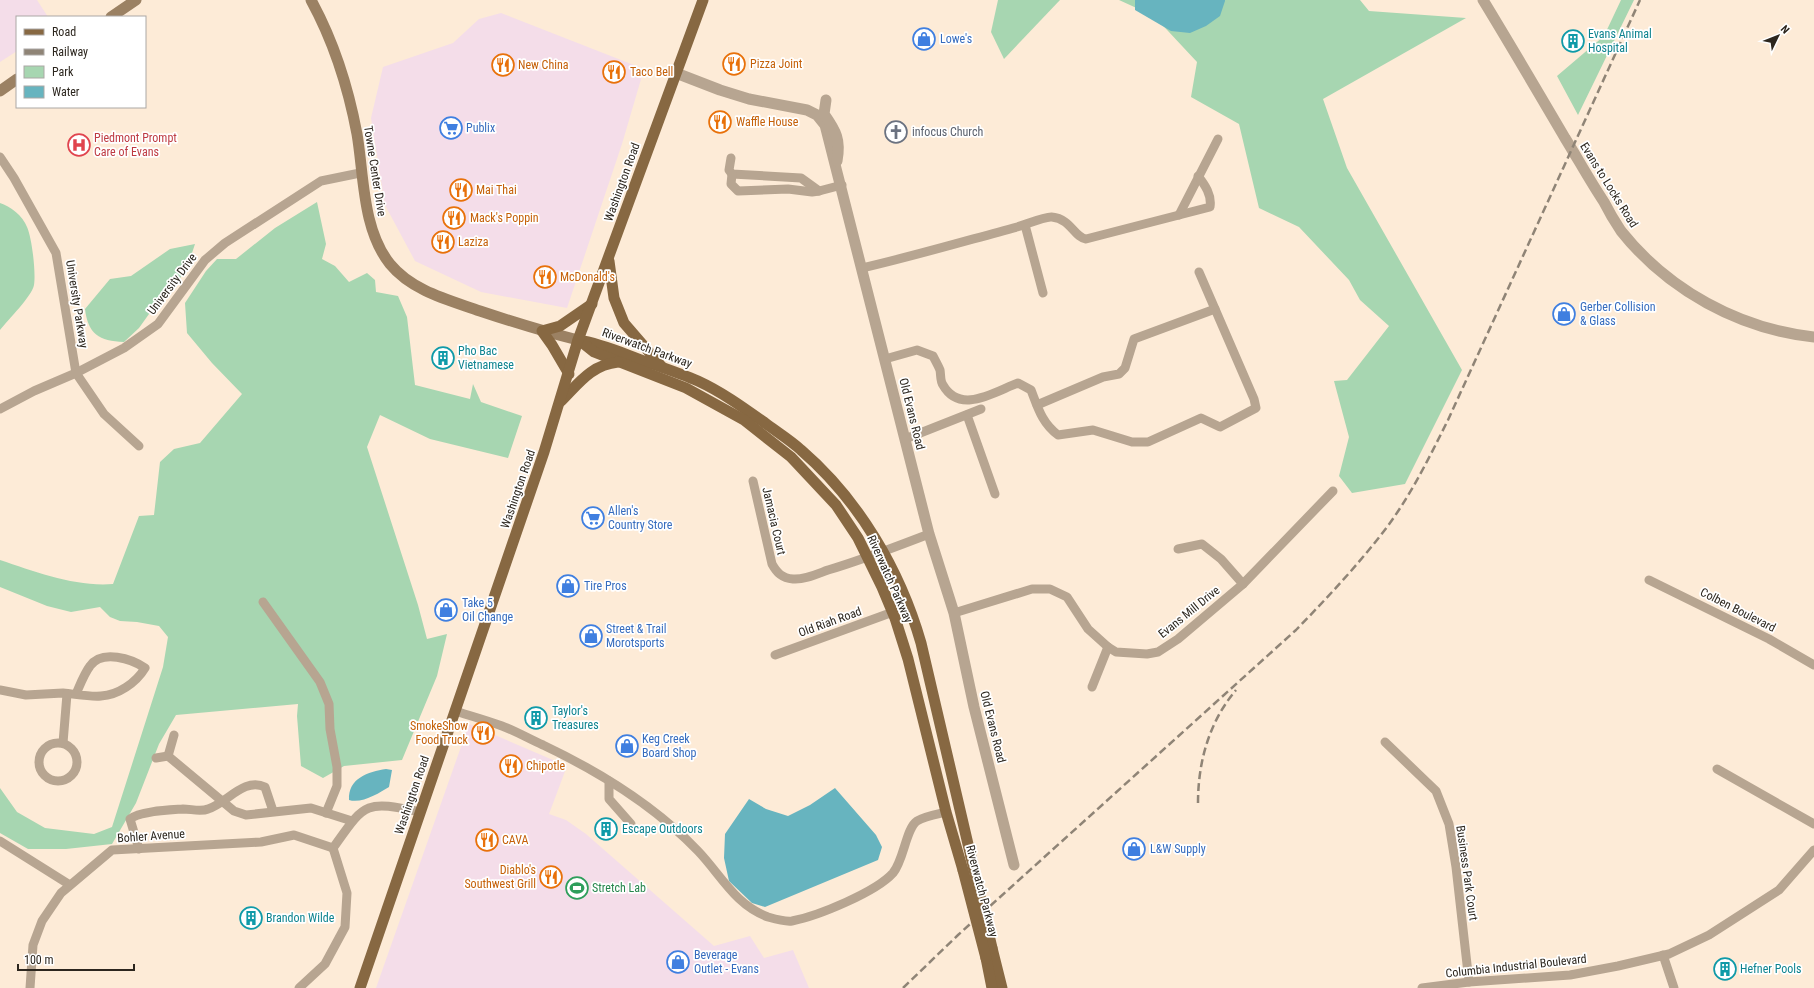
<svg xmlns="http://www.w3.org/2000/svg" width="1814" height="988" viewBox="0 0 1814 988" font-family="'Roboto Condensed',sans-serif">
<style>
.commercial{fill:#f4dde9}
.green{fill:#a7d6b1}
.water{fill:#67b4bf}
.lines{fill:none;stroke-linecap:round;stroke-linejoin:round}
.minor{stroke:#b7a591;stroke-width:9}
.tertiary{stroke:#b7a591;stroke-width:11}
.secondary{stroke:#9b8163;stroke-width:11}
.primary{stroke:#876842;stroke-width:11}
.rail{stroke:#8f8476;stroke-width:2.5;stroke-dasharray:8 4;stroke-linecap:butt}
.primary-bridge{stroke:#876842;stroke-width:11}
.labels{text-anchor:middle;stroke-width:3.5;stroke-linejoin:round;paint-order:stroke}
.culture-label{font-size:12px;fill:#0d838f;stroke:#fff;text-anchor:start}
.shop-label{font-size:12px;fill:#366cbe;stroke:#fff;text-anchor:start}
.food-label{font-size:12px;fill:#c56008;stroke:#fff;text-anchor:start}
.worship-label{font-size:12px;fill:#5b616d;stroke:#fff;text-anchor:start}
.health-label{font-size:12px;fill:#be3a42;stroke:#fff;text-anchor:start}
.street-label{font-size:12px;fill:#2c261e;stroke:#fff}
.leisure-label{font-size:12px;fill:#27864d;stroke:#fff;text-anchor:start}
</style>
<rect width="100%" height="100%" fill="#fdebd7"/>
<g class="commercial">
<path d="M0,0H37L48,17H17V51L0,62Z"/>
<path d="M501,13L644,69L622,144L567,308L481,292L415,261L385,205L371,118L383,67L453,43L479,19Z"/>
<path d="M469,724L567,766L549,814L566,820L586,834L714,946L750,936L764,958L793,950L809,988H376Z"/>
</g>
<g class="green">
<path d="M998,0H1060L1004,59L991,32Z"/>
<path d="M1119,0H1360L1369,11L1466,18L1323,99L1347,168L1462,370L1405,484L1352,493L1339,476L1349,437L1334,381L1347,380L1389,326L1360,300L1349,280L1299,227L1259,208L1239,124L1191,97L1197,62L1154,16Z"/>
<path d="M1621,0H1634L1578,115L1557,76L1604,36Z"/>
<path d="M317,202L326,244L322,259L335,266L349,282L367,273L375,280L376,292L398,296L407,317L415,385L470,399L473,384L481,402L522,416L508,458L430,439L380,415L367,447L418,605L427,639L447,634L437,676L402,760L344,766L323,778L301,766L297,716L298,704L176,715L159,744L136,803L112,844L66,849H28L0,833V788L17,812L45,828L94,834L112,827L163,667L168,637L159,626L137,622L120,621L110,617L100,607L71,612L47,606L0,587V560C36,572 75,587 113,584L139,516L154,515L160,462L174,449L200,443L242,394L212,363L187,333L185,303L206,271L217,259H236L275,228Z"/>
<path d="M0,203C10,206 23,216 27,227C32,238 36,273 34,285C32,296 8,320 0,330Z"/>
<path d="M195,244L190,259L193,265L182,274L176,288H171L155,312L149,314L139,328L124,342C99,341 88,334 85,309L110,279L131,276L170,249Z"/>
</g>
<g class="water">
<path d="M1135,0H1225V1L1220,16L1206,26L1190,33L1171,31L1135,10Z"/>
<path d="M386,769L392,770L389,787C379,793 362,804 349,800C348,778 368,772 386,769Z"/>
<path d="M835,788L876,835L882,847L878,860L765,907L752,903L729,881L724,858L725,834L749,799L766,809L788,816L810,805Z"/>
</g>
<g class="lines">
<g class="minor">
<path d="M0,157L14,178L56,253L76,373L104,414L139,446"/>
<path d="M731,158L729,170L732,174L801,178L819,191L842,185"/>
<path d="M732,174L731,184L738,191L788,189L812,192L819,191"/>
<path d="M1179,215L1218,139"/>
<path d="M1025,225L1043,293"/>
<path d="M862,268C914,256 965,241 1017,227C1025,225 1045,216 1052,217C1071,219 1074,237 1086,239L1210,207C1212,195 1205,185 1198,176"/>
<path d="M885,359L917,350L933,356C935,360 938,365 940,370C941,375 940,381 943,385C960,415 994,392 1018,383L1031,390C1038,408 1042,423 1058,435L1093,430L1132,442H1148L1201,418L1220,427L1256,408L1254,399L1199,272"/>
<path d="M1037,405L1103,377L1119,374L1125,368L1134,339L1215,309"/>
<path d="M0,409L34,391L76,373L124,348L158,324L205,260L225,243L321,181L360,173"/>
<path d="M967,415L995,494"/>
<path d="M905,439L981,409"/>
<path d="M753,481L772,564C777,573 782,578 793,579C804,580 817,574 828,570C862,560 895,547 929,534"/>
<path d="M1178,549L1202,544L1221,559L1243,584"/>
<path d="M1649,580L1769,639L1814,665"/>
<path d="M263,602L320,682L329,704L330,729L337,767V786L326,813"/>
<path d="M954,613L1032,589H1050L1067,597L1088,629L1108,647L1116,652L1147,654L1158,652L1178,639L1243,584L1333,491"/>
<path d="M775,655L893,612"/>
<path d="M1092,687L1108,647"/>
<path d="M0,690L26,695L63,693C75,694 89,697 101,696C118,695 136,683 145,668C132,659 102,649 90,666C84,674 80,685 76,694"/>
<path d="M455,711C471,716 486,720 502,726C516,731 529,739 543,745C600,772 654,805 698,851C721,875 735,905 768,917C775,919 785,922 792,921C818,916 876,892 893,873C904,860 906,828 917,821C925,816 938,814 946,812"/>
<path d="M174,735L168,756L234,811L246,815L311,808L352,821"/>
<path d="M1385,742L1436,791L1449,824L1456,867L1469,982"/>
<circle cx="58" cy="762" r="19"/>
<path d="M63,743L67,694"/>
<path d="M156,758L168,756"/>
<path d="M1717,769L1814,824"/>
<path d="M609,781V799L631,824"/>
<path d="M0,841L70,885"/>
<path d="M333,848C365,803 364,800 420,812"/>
<path d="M139,849L130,819C140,811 169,810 183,809C191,809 201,812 208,809C227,803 244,777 265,787L273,811"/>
<path d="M1663,955L1674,988"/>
<path d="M30,988L33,945L42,921L61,893L112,850L261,842L294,835L333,848"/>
<path d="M299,988L325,964L345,927L347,893L333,848"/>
<path d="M1422,988L1469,982L1570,975L1618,966L1669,954L1709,935L1779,890L1814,850"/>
</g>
<g class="tertiary">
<path d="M1483,0C1511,46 1538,92 1565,138C1578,159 1590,181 1604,202C1609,212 1615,222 1621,231C1668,290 1739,329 1814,337"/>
<path d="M676,73L720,90L749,99L807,110L817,115L825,125L929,534L954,613L974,707L1014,865"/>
<path d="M826,100L824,114C836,131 841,140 837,161"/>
</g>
<g class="secondary">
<path d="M311,0C334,42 348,86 357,134C364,175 362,229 390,264C412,291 449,300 480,311C513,322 545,332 578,340"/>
<path d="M111,17L136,0"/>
<path d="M0,91L17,79"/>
</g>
<g class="primary">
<path d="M609,261L614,298L624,323L662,367"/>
<path d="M578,340C603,344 624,354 647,362C664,368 682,374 698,381C722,392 744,408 765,423C777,432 790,440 801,450C859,500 900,570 921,643L971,857"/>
<path d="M579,340L594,352L686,388L744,420L791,457L836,505L858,538L882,587L895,618L908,659L946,812L963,870"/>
<path d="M569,374L552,345L542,331L560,326L592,304"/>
<path d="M561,401C579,383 591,365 618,362"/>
<path d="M992,948L1002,988"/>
<path d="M986,958L992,988"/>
<path d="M360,988L544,452L578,340L703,0"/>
</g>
<g class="rail">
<path d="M1198,803C1198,762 1209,722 1236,690"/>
<path d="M903,988L958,935L1296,630C1327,598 1357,566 1384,531C1410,497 1429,458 1448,420L1640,0"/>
</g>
<g class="primary-bridge">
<path d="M971,857L992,948"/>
<path d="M963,870L986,958"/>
</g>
</g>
<defs>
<g id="shop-ring" transform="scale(1.15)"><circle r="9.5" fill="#fff" stroke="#3f7fe0" stroke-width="1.5"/><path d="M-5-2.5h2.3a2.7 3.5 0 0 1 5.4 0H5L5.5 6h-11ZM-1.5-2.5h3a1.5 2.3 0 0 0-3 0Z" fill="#3f7fe0"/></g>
<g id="building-ring" transform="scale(1.15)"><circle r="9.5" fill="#fff" stroke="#0f9aa8" stroke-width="1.5"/><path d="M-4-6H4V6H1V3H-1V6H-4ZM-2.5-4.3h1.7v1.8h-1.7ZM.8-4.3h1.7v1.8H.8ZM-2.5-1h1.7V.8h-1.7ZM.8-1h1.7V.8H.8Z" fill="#0f9aa8"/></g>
<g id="restaurant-ring" transform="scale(1.15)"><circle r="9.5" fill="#fff" stroke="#e8710a" stroke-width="1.5"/><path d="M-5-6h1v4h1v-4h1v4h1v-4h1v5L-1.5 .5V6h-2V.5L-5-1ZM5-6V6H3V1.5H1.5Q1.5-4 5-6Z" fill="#e8710a"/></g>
<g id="supermarket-ring" transform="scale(1.15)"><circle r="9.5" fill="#fff" stroke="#3f7fe0" stroke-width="1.5"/><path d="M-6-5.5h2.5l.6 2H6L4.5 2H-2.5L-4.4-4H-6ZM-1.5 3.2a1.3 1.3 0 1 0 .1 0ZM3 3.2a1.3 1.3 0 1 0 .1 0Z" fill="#3f7fe0"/></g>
<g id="church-ring" transform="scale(1.15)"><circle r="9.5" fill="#fff" stroke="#6b7280" stroke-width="1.5"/><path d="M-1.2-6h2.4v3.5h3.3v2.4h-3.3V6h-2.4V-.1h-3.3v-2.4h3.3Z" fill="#6b7280"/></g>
<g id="hospital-ring" transform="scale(1.15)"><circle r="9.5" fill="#fff" stroke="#e0444e" stroke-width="1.5"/><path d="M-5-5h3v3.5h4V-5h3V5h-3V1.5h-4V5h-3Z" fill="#e0444e"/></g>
<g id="stadium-ring" transform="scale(1.15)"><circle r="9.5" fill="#fff" stroke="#2e9e5b" stroke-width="1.5"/><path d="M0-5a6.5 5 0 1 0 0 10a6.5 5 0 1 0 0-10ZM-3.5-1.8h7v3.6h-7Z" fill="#2e9e5b"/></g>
</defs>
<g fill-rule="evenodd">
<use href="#shop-ring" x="924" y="39"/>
<use href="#building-ring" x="1573" y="41"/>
<use href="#restaurant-ring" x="734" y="64"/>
<use href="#restaurant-ring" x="503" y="65"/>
<use href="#restaurant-ring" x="614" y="72"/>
<use href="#restaurant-ring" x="720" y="122"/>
<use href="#supermarket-ring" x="451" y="128"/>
<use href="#church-ring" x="896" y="132"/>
<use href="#hospital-ring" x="79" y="145"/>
<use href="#restaurant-ring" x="461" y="190"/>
<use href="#restaurant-ring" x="454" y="218"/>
<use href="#restaurant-ring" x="443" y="242"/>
<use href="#restaurant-ring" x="545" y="277"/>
<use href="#shop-ring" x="1564" y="314"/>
<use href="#building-ring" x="443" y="358"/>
<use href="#supermarket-ring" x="593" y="518"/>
<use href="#shop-ring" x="568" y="586"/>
<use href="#shop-ring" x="446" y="610"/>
<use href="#shop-ring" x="591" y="636"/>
<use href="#building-ring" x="536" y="718"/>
<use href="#restaurant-ring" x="483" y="733"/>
<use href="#shop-ring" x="627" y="746"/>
<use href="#restaurant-ring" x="511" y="766"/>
<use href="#building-ring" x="606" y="829"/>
<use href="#restaurant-ring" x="487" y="840"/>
<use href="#shop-ring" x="1134" y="849"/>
<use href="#restaurant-ring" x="551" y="877"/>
<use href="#stadium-ring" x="577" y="888"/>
<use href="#building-ring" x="251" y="918"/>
<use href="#shop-ring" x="678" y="962"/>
<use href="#building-ring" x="1725" y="969"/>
</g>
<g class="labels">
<g class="culture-label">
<text x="1588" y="38">Evans Animal<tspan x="1588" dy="14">Hospital</tspan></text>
<text x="458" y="355">Pho Bac<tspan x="458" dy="14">Vietnamese</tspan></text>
<text x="552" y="715">Taylor's<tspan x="552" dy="14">Treasures</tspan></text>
<text x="622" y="833">Escape Outdoors</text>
<text x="266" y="922">Brandon Wilde</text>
<text x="1740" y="973">Hefner Pools</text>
</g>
<g class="shop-label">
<text x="940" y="43">Lowe's</text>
<text x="466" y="132">Publix</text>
<text x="1580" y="311">Gerber Collision<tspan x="1580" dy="14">&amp; Glass</tspan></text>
<text x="608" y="515">Allen's<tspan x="608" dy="14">Country Store</tspan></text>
<text x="584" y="590">Tire Pros</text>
<text x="462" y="607">Take 5<tspan x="462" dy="14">Oil Change</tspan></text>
<text x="606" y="633">Street &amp; Trail<tspan x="606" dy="14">Morotsports</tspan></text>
<text x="642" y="743">Keg Creek<tspan x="642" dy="14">Board Shop</tspan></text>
<text x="1150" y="853">L&amp;W Supply</text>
<text x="694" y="959">Beverage<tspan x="694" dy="14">Outlet - Evans</tspan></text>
</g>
<g class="food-label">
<text x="750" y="68">Pizza Joint</text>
<text x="518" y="69">New China</text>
<text x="630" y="76">Taco Bell</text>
<text x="736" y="126">Waffle House</text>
<text x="476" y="194">Mai Thai</text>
<text x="470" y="222">Mack's Poppin</text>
<text x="458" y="246">Laziza</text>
<text x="560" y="281">McDonald's</text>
<text x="468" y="730" text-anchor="end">SmokeShow<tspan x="468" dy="14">Food Truck</tspan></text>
<text x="526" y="770">Chipotle</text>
<text x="502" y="844">CAVA</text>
<text x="536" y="874" text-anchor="end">Diablo's<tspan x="536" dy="14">Southwest Grill</tspan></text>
</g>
<g class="worship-label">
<text x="912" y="136">infocus Church</text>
</g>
<g class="health-label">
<text x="94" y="142">Piedmont Prompt<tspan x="94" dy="14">Care of Evans</tspan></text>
</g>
<g class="street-label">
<text transform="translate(375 171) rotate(81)" y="4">Towne Center Drive</text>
<text transform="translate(622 182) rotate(-70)" y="4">Washington Road</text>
<text transform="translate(1609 185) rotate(58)" y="4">Evans to Locks Road</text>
<text transform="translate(172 284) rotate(-53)" y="4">University Drive</text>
<text transform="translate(77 304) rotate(81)" y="4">University Parkway</text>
<text transform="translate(647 348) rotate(20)" y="4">Riverwatch Parkway</text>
<text transform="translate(912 414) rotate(76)" y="4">Old Evans Road</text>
<text transform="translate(518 489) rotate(-71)" y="4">Washington Road</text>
<text transform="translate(774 521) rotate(77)" y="4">Jamacia Court</text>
<text transform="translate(890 579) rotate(66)" y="4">Riverwatch Parkway</text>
<text transform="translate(1738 610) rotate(27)" y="4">Colben Boulevard</text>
<text transform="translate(1189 612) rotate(-39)" y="4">Evans Mill Drive</text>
<text transform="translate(830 622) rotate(-20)" y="4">Old Riah Road</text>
<text transform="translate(993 727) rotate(76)" y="4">Old Evans Road</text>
<text transform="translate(412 795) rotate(-71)" y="4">Washington Road</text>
<text transform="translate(151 836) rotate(-4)" y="4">Bohler Avenue</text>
<text transform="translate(1467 873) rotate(82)" y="4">Business Park Court</text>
<text transform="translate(982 891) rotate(75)" y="4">Riverwatch Parkway</text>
<text transform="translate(1516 966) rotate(-6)" y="4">Columbia Industrial Boulevard</text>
</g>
<g class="leisure-label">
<text x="592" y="892">Stretch Lab</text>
</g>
</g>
<rect x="16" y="16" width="130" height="92" fill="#ffffff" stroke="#aba8a5"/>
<rect x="24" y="29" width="20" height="6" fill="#876842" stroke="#aba8a5"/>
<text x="52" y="36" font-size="12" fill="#2c261e">Road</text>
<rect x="24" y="49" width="20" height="6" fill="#8f8476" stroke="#aba8a5"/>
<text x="52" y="56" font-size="12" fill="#2c261e">Railway</text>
<rect x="24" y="66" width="20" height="12" fill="#a7d6b1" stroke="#aba8a5"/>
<text x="52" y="76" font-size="12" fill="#2c261e">Park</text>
<rect x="24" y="86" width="20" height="12" fill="#67b4bf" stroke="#aba8a5"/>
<text x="52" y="96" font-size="12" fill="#2c261e">Water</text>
<g transform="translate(1778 36) rotate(47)" stroke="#ffffff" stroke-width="3" paint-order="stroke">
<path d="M0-3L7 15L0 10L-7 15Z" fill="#2c261e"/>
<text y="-6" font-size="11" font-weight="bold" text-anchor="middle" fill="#2c261e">N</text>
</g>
<path d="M18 964v6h116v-6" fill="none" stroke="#2c261e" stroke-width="2"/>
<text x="24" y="964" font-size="12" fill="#2c261e" stroke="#ffffff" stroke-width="3" paint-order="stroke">100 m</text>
</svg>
